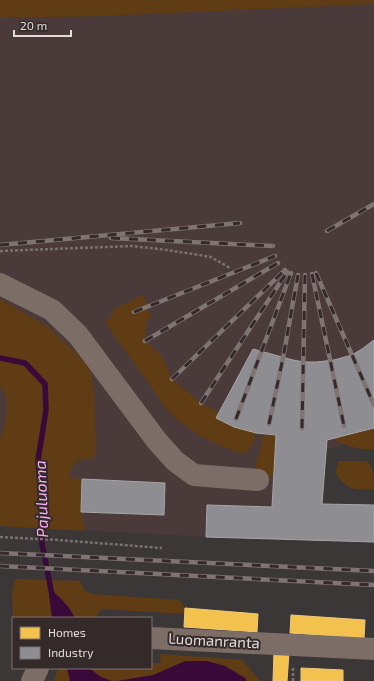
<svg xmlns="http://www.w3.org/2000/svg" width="374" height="681" viewBox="0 0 374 681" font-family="'Exo 2',sans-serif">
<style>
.built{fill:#4a3a3a}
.green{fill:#5f3c14}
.water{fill:#390939}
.homes{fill:#f2c14e;stroke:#eec979}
.industry{fill:#8d8d92;stroke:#a7a5a8}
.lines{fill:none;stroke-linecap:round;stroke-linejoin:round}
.stream{stroke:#390939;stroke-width:5.5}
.path{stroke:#7a706d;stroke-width:2.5;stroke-dasharray:3 2;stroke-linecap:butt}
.minor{stroke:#7c6d67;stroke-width:22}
.rail-casing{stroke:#7f7472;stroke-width:4.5}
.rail{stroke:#352a2a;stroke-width:3;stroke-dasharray:9;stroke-linecap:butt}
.labels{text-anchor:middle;stroke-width:4;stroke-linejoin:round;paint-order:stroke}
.street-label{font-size:15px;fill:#e3dcdc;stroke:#352a2a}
.water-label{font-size:16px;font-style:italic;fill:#fdacf8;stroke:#352a2a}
</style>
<rect width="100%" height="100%" fill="#3c3737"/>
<path class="built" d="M374,4V434L326,450L272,507L207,505L206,537L0,526V18L109,16Z"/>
<g class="green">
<path d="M0,0H374V4L109,16L0,18Z"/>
<path d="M143,295L151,318L146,322L145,341L161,355L172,379L201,403L219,413L217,418L234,427L256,433C254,442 252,448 244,454C216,446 170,424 158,396L105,323L116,308Z"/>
<path d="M0,299L48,327L80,357L91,372L94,393L96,451L93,458C76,459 74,461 69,477L82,479L81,512L85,531L0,526V439C5,428 9,406 5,394C4,392 2,389 0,386Z"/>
<path d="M374,428V449C359,450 344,446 332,438Z"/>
<path d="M264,434L276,435L274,478L263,474L255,468Z"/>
<path d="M338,461H367C374,469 374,477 374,489C354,489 349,492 336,474Z"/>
<path d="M15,579L80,581L84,590L92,594L179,600L185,608V614L102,609L98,613L97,618H13L12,593Z"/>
<path d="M161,654L242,660L260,681H54L58,668H151V663H160Z"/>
</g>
<g class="water">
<path d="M50,589C60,597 69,606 75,618H52L49,595Z"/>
<path d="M185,661H207L225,666L245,678L247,681H117L153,675Z"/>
<path d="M67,668H89L101,677L112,681H70Z"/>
</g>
<g class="homes">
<path d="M185,608L258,614L257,632L184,627Z"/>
<path d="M291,615L365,620L364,638L290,633Z"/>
<path d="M274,652L289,653L287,681H273Z"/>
<path d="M301,668L343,670V681H301Z"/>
</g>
<g class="industry">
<path d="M374,340V428L327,440L322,504L374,505V542L206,537L207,505L272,507L276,435L256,433L234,427L216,418L253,349L293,360L304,362H317L334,360L352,355L362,349Z"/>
<path d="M82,479L165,483L164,515L81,512Z"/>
</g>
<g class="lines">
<path class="stream" d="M0,358L25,363L45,384L46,410L38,460L42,510V544L52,595"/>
<g class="path">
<path d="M0,251L132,246L167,250L211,257L230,268"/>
<path d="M0,537L58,540L162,548"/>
<path d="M293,681V666"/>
</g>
<g class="minor">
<path d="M0,284L52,310L78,335L157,441L175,461L194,475L258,480"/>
<path d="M151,638L374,649"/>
<path d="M32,681L38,668"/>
</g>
<g class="rail-casing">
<g id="rail">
<path d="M327,231L374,204"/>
<path d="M111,238L273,246"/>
<path d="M0,245L240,223"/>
<path d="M316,273L374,405"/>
<path d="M312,274L344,426"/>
<path d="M134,312L275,256"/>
<path d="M145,341L278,263"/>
<path d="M172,379L285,270"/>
<path d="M201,403L287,272"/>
<path d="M236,419L291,273"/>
<path d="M269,424L283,358L298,275"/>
<path d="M302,428L305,275"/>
<path d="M0,553L374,571"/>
<path d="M0,566L374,585"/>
</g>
</g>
<use href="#rail" class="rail"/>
</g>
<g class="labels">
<g class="street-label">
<text transform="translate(214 641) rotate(3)" y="5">Luomanranta</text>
</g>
<g class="water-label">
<text transform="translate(41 499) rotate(-92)" y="6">Pajuluoma</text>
</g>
</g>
<rect x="12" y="617" width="140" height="52" fill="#352a2a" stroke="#7b7171"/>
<rect x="20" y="627" width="20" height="12" fill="#f2c14e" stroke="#7b7171"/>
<text x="48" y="637" font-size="12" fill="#e3dcdc">Homes</text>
<rect x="20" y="647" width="20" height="12" fill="#8d8d92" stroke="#7b7171"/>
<text x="48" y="657" font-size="12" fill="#e3dcdc">Industry</text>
<path d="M14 30v6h57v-6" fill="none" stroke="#e3dcdc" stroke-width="2"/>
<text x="20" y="30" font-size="12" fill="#e3dcdc" stroke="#352a2a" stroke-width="3" paint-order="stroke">20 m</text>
</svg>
